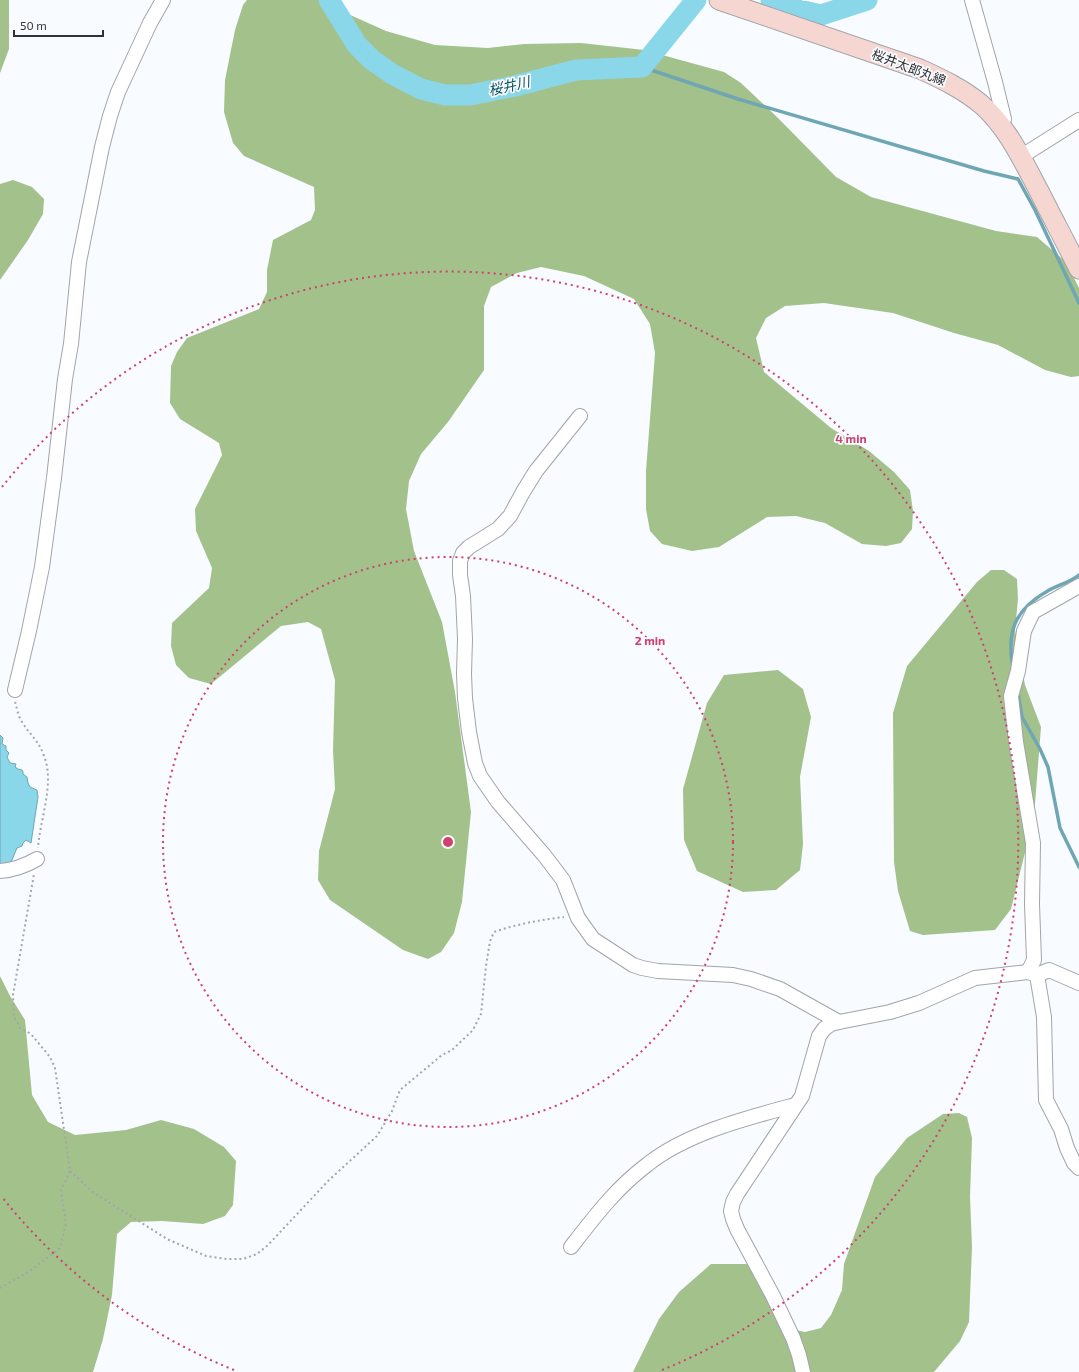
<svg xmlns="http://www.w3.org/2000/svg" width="1079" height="1372" viewBox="0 0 1079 1372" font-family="'Exo 2','Noto Sans JP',sans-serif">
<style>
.forest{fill:#a3c18b}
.water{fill:#8ad7ea;stroke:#6fa6b3}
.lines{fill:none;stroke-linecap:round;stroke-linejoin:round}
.stream{stroke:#6fa6b3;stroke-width:3.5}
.river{stroke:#8ad7ea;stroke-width:21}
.minor-casing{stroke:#a2a4a8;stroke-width:16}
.secondary-casing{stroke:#a2a4a8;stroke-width:21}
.path{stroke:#a3a6a8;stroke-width:2;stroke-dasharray:2 3;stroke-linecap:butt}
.minor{stroke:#fff;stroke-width:14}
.secondary{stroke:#f5d6d1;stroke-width:19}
.ring{fill:none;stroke:#cf416f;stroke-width:2;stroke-dasharray:2 4}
.labels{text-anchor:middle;stroke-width:3.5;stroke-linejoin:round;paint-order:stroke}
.street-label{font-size:13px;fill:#313233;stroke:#f8fbff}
.water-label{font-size:14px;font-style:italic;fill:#094f5c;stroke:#f8fbff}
.centre{fill:#cf416f;stroke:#f8fbff;stroke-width:2}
.ring-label{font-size:12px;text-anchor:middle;font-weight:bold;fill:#cf416f;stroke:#f8fbff;stroke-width:3.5;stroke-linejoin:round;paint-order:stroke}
</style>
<rect width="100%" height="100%" fill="#f8fbff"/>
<g class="forest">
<path d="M0,0H9V49L0,73Z"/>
<path d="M247,0H326L339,10L386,31L435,45L488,48L524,44L581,43L644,50L724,72L741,83L778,118L836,177L871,197L996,231L1037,237L1066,262L1079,288V376L1071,377L1045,370L998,345L954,333L893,313L824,303L785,306L766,318L756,338L764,372L831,428L869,451L894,472L910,490L913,511L912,529L901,543L886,546L862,544L825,523L796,516L767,517L719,547L692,551L662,544L650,531L646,509V471L655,353L650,324L634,299L584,276L541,267L517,273L491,287L484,306V370L448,422L421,454L409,481L406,509L414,551L442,622L455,692L471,812L462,902L454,933L441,952L428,959L403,950L330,900L318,880L319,851L335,789L333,750L335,680L321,629L308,622L281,626L211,684L189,678L176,665L171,646L172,623L209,588L212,568L196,531L195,509L222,455L219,443L180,419L170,403L171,366L177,352L187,338L259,309L267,292V270L273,240L311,220L315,210L314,187L244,156L233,143L224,112L225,80L235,30L243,5Z"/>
<path d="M13,180L32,187L44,199L43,214L28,240L0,280V184Z"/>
<path d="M991,570H1004L1017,579L1018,599L1015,630L1025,685L1041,727L1034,816L1011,909L995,930L923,935L910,931L898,891L894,862L893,713L907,666L977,582Z"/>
<path d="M778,670L803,689L811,717L800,777L803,844L800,870L776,890L743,892L697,871L684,840L683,789L707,703L724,675Z"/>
<path d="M0,976L10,996L25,1020L32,1095L48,1122L75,1135L126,1130L161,1120L194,1129L224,1147L236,1161L233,1205L225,1216L203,1224L162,1221L131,1222L117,1234L112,1295L103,1339L93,1372H0Z"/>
<path d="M959,1113L967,1117L972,1138L970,1197L972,1247L969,1322L960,1341L934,1372H633L659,1319L679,1292L711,1264H747L770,1287L791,1329L805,1332L821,1328L831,1315L842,1290L844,1264L875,1177L907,1138L943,1114Z"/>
</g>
<path class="water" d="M0,735L3,738L2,744L6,746V750L9,753L7,757L10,763L16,764L15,767L18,769L22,770L23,772V774L27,777L28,783L30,787L37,790L38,797L31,843L26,840L23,843L22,846L17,848L12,860L8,864H0Z"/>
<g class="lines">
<g class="stream">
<path d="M642,67L738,99L984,171L1018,179L1035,210L1079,303"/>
<path d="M1013,667C1006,632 1015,610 1046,592C1057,585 1069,583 1079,575"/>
<path d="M1018,693L1022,717L1040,749L1048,767L1060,828L1079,867"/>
</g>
<g class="river">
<path d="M329,0L357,45L372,60L392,74L421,89L445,95H470L515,86L576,70L642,67L696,0"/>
<path d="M771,0L799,10L821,15L867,0"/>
</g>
<g class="minor-casing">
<g id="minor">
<path d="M972,0L995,82L1004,119L1000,124"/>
<path d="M1022,156L1079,120"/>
<path d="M580,416L536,471L523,492L510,516L498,529L469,547L463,553L460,561V575L463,596L465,639L464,674L465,698L469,732L475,763L480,776L498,802L544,855L563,880L578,918L593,939L633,965L642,968L658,971L733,975L751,979L780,989L839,1022"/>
<path d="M15,690L29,631L42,567L54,478L65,379L71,344L79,262L102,147L110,116L118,92L150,23L163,0"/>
<path d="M0,871C14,870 25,866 37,859"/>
<path d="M1028,972L1034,960L1032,904L1033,843L1016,742L1011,696L1018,671L1024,631L1033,612L1079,586"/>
<path d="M1037,975L1044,1017L1046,1100L1061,1129L1067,1148L1074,1163L1079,1168"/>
<path d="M571,1247C595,1216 616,1188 648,1164C687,1133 747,1118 795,1105"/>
<path d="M803,1372L799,1355L793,1338L773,1296L737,1229L733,1219L731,1211L733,1202L737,1194L802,1096L819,1036L824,1029L831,1024L839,1022L890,1012L919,1003L975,978L1028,972L1037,975L1049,970L1079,983"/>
</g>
</g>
<g class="secondary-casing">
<path id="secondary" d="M719,0L920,69C942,79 963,89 982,105C1008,128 1023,161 1039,191C1052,217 1066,243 1079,269"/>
</g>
<g class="path">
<path d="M15,702C17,708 18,716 22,722C30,735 39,741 44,756C55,783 40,819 38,848"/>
<path d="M70,1171L94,1193L167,1239L206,1256L227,1259H243L257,1254L268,1245L328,1181L377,1136L392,1111L400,1090L442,1055L452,1050L473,1030L481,1014L486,966L490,941L494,932C517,924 540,920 564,917"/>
<path d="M0,1288L30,1271L60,1248L66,1223L61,1191L70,1171L55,1068L50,1057L31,1034L20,1028L14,1017L13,995L34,874"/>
</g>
<use href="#minor" class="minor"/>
<use href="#secondary" class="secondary"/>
</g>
<g class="ring">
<circle cx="448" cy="842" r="285"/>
<path d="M234 1370A570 570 0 0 1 2 1197M2 487A570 570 0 1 1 662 1370"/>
</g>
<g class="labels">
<g class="street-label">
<text transform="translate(909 67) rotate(21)" y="5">桜井太郎丸線</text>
</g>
<g class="water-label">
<text transform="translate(509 86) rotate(-13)" y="5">桜井川</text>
</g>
</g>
<circle cx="448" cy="842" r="6" class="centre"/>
<g class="ring-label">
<text x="851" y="443">4 min</text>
<text x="650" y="645">2 min</text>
</g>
<path d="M14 30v6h89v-6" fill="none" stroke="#313233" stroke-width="2"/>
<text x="20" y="30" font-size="12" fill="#313233" stroke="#f8fbff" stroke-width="3" paint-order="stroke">50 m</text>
</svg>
